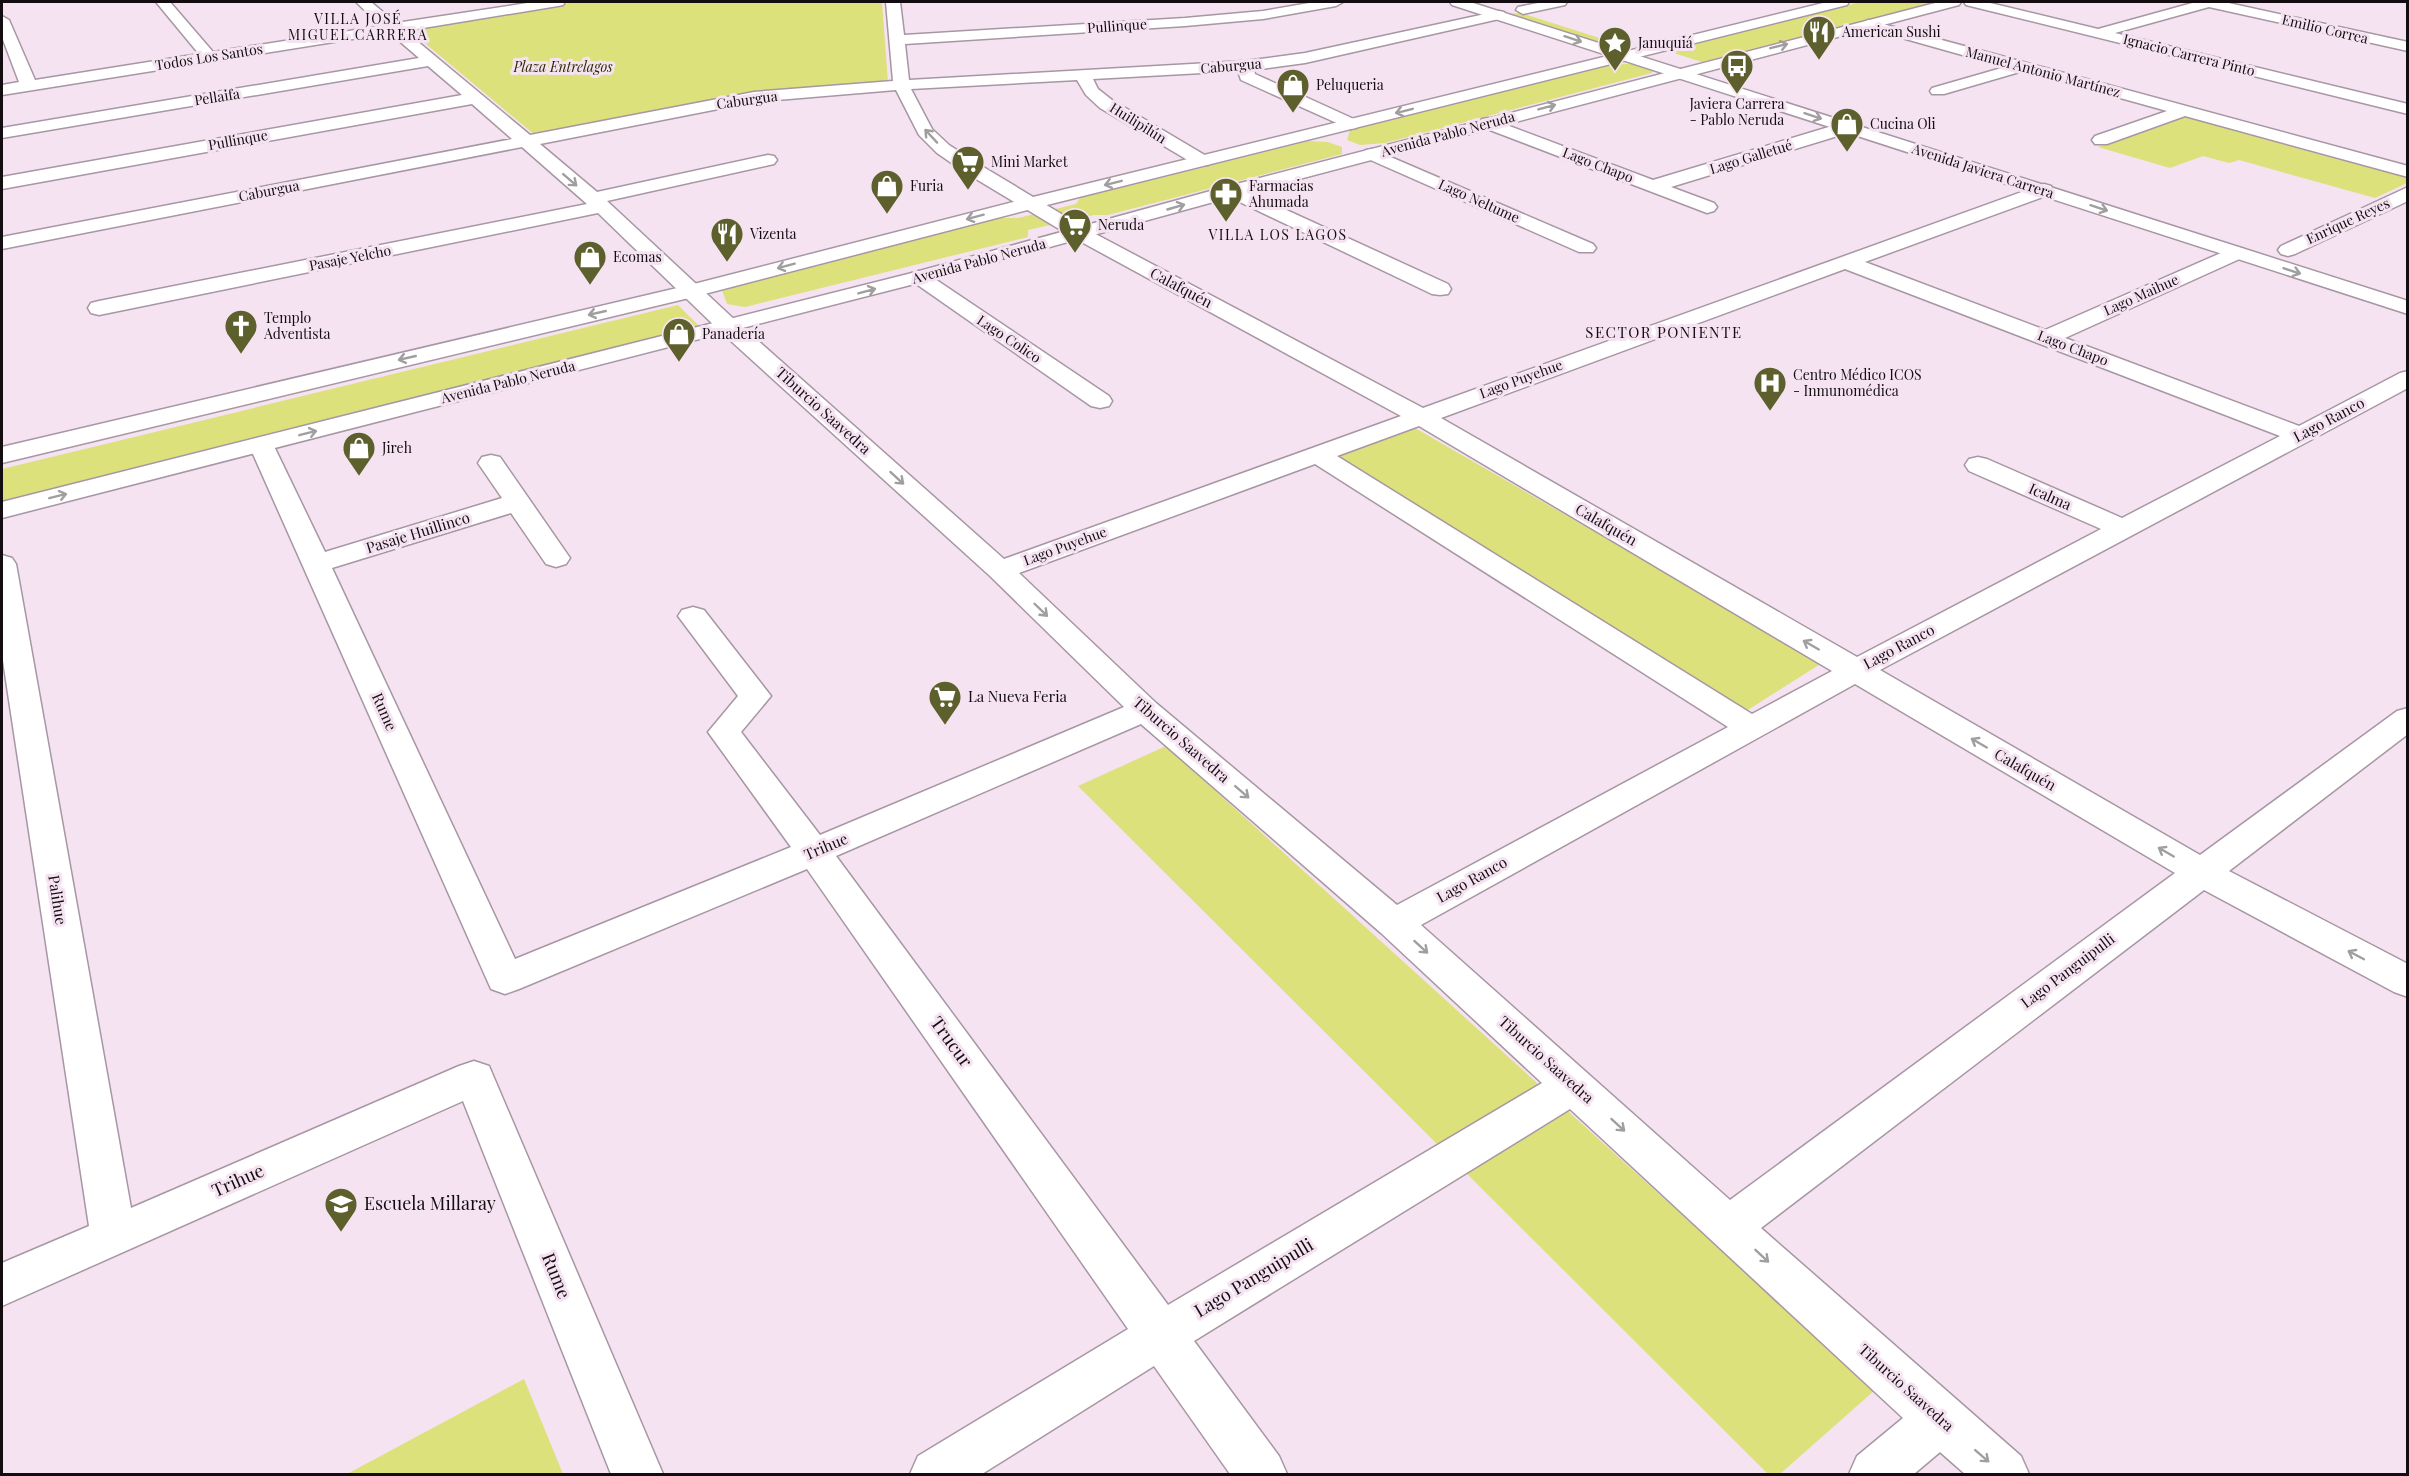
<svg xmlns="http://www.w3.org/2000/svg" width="2409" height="1476" viewBox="0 0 2409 1476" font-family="'Playfair Display',serif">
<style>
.green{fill:#dce17c}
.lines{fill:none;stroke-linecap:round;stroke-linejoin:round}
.minor-casing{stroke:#a796a3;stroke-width:3}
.secondary-casing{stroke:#a796a3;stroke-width:3}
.primary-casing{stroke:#a796a3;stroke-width:3}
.minor{fill:#fff;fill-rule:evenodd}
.secondary{fill:#fff;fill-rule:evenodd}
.primary{fill:#fff;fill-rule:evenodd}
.oneway{stroke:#a19ea0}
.labels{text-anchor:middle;stroke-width:6;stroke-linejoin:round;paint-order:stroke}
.far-neighbourhood-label{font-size:14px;letter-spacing:1.5px;fill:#130d11;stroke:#f5e3f1}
.far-street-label{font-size:14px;fill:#130d11;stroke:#f5e3f1}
.far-poi-label{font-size:14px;fill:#130d11;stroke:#f5e3f1;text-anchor:start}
.far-park-label{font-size:14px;font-style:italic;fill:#2c2d00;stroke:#f5e3f1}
.street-label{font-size:15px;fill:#130d11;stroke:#f5e3f1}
.far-quarter-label{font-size:15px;letter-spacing:1.5px;fill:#130d11;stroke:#f5e3f1}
.poi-label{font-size:15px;fill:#130d11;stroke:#f5e3f1;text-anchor:start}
.near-street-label{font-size:18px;fill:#130d11;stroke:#f5e3f1}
.near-poi-label{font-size:18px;fill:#130d11;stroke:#f5e3f1;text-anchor:start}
</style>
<rect width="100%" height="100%" fill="#f5e3f1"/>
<g class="green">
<path d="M576,2H882L888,83L751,94L535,135L408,29Z"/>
<path d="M1861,2H1936L1702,62L1664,50Z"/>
<path d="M1521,13L1609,41L1599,44L1505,14Z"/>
<path d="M1611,64H1636L1653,70L1652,73L1648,74L1385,143L1360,145L1347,140L1350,130Z"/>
<path d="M2185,117L2407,177V183L2375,198L2239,160L2229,163L2203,156L2170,168L2098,147Z"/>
<path d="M1309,141L1328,142L1342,147V154L1108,215H1094L1028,230V237L745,307L727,304L722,290L992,218H1018L1076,204L1080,198Z"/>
<path d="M678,305L700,327L2,504V469Z"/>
<path d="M1415,428L1822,663L1743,713L1333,458Z"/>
<path d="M1166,746L1875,1390L1780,1474H1768L1078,786Z"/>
<path d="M524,1379L563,1474H347Z"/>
</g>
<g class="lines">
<g class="minor-casing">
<g id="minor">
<path d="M156,2H170L213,52L381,26L356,2H371L396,23L534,2H565L563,5L558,6L405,31L530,135L754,92L893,81L886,2H900L904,35L1185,18L1263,11L1315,2H1343L1336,6L1263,19L1185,26L905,44L909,80L1245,61L1305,53L1499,11L1504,12L1506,15L1499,19L1305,63L1254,70L1255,74L1356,120L1359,124L1356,128L1350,129L1241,80L1238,71L1093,79L1098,89L1112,100L1208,157L1211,161L1208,165H1196L1100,108L1086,95L1077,80L911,89L932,129L949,145L980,165L1088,230L1423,408L2044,184L2051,186L2053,190L2051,194L1865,262L2045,330L2230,249L2237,247L2244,249L2247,253L2244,257L2065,338L2299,426L2400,373L2408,371V388L1880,670L2200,855L2397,711L2408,708V734L2229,871L2408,964V997L2394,992L2204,890L1761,1228L2021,1456L2029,1474H1965L1940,1452L1914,1474H1849L1857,1456L1903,1418L1570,1109L1194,1341L1279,1456L1287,1474H1230L1154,1366L982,1474H910L918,1456L1128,1329L807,869L519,989L505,994L491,989L249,445L253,440L262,437L271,440L325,552L502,498L478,463L482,457L491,455L500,457L570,558L566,564L556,567L546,564L511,513L332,568L515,959L791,847L708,732L738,696L678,616L682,610L693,607L704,610L771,696L741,732L820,835L1124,707L990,576L721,332L598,213L99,315L91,313L88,308L91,303L99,301L587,204L522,147L2,249V237L512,139L472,104L2,189V177L462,95L428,66L2,138V128L419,58L390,33L2,95V85L19,82L2,37V16L9,20L35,80L199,54ZM896,90L919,135L937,153L966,173L1074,238L1401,416L1004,559L737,322L607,201L774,164L777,160L774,156L768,155L597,192L540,144L754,102ZM1845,269L2280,436L2122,518L1987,459L1978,457L1969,459L1965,465L1969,471L2101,529L1857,657L1441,418ZM1419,426L1832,671L1752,714L1337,456ZM1315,464L1728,727L1397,905L1156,703L1019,573ZM1855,684L2175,873L1730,1200L1421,925ZM1141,724L1381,933L1542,1083L1168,1305L836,856Z"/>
<path d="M1543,2H1567L1565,5L1523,14L1516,10L1518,7Z"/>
<path d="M1964,2H1986L2098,29L2196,2H2224L2408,42V51L2209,7L2115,33L2408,104V114L1966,5Z"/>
<path d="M1868,20L2408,166V177L2185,116L2107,144H2095L2092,140L2095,136L2167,111L2023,71L1944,94H1932L1930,91L1932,88L2005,67L1863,27L1861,24Z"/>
<path d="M1488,118L1653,180L1842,123H1854L1857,127L1854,131L1671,187L1714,203L1717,207L1714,211L1707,213L1482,127L1479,123L1482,119Z"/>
<path d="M1372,149L1593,244L1596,248L1593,252H1579L1366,158L1363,154L1366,150Z"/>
<path d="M1232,185L1448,284L1451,289L1448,294L1440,295L1432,294L1225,195L1223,191L1225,187Z"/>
<path d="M2408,187V201L2295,254L2288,256L2281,254L2278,250L2281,246Z"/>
<path d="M919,271L926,273L1109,396L1112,401L1109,406L1100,408L1091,406L912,281L908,277L912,273Z"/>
<path d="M2,555L12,558L16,564L131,1208L459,1066L474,1061L489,1066L663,1474H611L463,1101L2,1306V1263L89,1226L2,654Z"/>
</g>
</g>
<g class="secondary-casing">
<g id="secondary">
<path d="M1827,2H1849L1847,5L1039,207L693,297L2,463V447L690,285L1025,199Z"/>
<path d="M1939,2H1961L1959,5L1239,195L926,281L2,518V502L912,273L1225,187Z"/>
</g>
</g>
<g class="primary-casing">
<path id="primary" d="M1450,2H1470L2408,301V314L1452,5Z"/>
</g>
<use href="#minor" class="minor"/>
<use href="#secondary" class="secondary"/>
<use href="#primary" class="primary"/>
</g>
<defs><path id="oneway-shaft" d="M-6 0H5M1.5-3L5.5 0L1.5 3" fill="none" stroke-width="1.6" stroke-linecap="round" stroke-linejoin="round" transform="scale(1.5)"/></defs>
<g class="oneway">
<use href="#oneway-shaft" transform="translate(1573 39) rotate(18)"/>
<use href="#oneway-shaft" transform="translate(1779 46) rotate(-14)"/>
<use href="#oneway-shaft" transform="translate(1547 107) rotate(-15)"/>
<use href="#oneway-shaft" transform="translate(1404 111) rotate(166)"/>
<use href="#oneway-shaft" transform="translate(1813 116) rotate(18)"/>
<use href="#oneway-shaft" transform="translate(931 136) rotate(-133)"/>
<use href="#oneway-shaft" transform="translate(570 180) rotate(41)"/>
<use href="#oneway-shaft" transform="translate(1113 183) rotate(166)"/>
<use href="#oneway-shaft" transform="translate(1176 207) rotate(-16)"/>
<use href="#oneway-shaft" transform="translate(2099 208) rotate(18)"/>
<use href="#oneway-shaft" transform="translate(975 217) rotate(165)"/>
<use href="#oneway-shaft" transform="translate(786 266) rotate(165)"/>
<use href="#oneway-shaft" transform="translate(2292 271) rotate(18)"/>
<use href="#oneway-shaft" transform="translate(867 291) rotate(-15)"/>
<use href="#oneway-shaft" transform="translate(597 313) rotate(167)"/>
<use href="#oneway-shaft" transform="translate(407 358) rotate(167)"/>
<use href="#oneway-shaft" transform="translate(308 433) rotate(-14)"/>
<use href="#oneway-shaft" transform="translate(897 478) rotate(42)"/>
<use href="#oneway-shaft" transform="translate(58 496) rotate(-14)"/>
<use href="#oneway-shaft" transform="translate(1041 610) rotate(44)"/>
<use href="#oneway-shaft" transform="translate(1811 645) rotate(-150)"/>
<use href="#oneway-shaft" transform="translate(1979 743) rotate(-150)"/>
<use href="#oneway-shaft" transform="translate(1242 792) rotate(41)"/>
<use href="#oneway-shaft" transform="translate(2166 852) rotate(-150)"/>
<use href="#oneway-shaft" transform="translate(1421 947) rotate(42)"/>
<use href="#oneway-shaft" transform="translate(2356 955) rotate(-152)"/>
<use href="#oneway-shaft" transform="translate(1618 1125) rotate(42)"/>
<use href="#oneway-shaft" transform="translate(1762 1256) rotate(43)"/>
<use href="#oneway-shaft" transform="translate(1982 1456) rotate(41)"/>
</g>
<defs>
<g id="restaurant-pin" transform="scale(1.725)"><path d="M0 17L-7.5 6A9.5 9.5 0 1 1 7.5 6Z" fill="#5d602d" stroke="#f5e3f1"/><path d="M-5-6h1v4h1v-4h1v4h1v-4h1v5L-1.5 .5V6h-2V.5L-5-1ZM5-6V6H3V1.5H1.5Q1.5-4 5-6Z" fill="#fff"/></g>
<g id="sight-pin" transform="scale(1.725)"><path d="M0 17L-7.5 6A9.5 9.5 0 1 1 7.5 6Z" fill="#5d602d" stroke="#f5e3f1"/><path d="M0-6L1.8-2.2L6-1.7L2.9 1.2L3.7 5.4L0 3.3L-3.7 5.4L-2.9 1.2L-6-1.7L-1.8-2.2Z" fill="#fff"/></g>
<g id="bus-pin" transform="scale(1.725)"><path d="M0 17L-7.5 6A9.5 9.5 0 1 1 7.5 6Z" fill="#5d602d" stroke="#f5e3f1"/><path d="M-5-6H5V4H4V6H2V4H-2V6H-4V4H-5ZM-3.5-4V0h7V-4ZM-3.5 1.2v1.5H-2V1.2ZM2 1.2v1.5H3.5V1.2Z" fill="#fff"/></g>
<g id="shop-pin" transform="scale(1.725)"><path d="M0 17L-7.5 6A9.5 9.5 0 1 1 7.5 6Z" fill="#5d602d" stroke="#f5e3f1"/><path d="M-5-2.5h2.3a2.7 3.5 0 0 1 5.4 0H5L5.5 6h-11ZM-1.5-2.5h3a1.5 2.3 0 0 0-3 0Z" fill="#fff"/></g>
<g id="supermarket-pin" transform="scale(1.725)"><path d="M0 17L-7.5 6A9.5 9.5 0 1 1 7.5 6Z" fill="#5d602d" stroke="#f5e3f1"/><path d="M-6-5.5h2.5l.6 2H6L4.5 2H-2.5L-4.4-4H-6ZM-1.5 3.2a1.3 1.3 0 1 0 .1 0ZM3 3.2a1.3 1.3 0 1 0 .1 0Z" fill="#fff"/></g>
<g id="pharmacy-pin" transform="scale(1.725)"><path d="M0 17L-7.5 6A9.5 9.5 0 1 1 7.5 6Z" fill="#5d602d" stroke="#f5e3f1"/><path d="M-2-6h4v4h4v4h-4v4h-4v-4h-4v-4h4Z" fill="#fff"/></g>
<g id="church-pin" transform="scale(1.725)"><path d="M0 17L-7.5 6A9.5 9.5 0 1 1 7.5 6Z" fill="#5d602d" stroke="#f5e3f1"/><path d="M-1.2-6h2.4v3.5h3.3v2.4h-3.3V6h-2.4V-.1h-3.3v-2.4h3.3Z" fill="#fff"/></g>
<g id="hospital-pin" transform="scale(1.725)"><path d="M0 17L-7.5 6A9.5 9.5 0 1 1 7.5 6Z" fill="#5d602d" stroke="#f5e3f1"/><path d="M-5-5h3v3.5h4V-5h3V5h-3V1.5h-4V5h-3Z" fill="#fff"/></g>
<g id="school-pin" transform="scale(1.725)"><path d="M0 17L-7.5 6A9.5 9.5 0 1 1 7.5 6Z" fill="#5d602d" stroke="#f5e3f1"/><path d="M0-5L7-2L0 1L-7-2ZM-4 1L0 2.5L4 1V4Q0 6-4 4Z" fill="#fff"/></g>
</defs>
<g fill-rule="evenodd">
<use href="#restaurant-pin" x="1819" y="32"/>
<use href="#sight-pin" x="1615" y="43"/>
<use href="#bus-pin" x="1737" y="66"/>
<use href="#shop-pin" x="1293" y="85"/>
<use href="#shop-pin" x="1847" y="124"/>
<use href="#supermarket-pin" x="968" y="162"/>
<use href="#shop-pin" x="887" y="186"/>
<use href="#pharmacy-pin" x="1226" y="194"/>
<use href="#supermarket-pin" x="1075" y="225"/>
<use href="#restaurant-pin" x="727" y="234"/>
<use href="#shop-pin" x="590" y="257"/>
<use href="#church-pin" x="241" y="326"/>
<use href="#shop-pin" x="679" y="334"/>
<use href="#hospital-pin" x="1770" y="383"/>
<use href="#shop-pin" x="359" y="448"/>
<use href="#supermarket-pin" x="945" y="697"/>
<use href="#school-pin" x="341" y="1204"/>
</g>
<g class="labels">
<g class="far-neighbourhood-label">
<text x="358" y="24">VILLA JOSÉ<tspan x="358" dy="16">MIGUEL CARRERA</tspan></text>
<text x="1278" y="240">VILLA LOS LAGOS</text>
</g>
<g class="far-street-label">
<text transform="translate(1117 26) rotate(-4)" y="5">Pullinque</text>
<text transform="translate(2325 29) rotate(13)" y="5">Emilio Correa</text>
<text transform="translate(2189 55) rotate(14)" y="5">Ignacio Carrera Pinto</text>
<text transform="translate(209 57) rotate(-9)" y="5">Todos Los Santos</text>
<text transform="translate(1231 66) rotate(-5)" y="5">Caburgua</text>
<text transform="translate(2043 72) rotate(15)" y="5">Manuel Antonio Martínez</text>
<text transform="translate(217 97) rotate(-9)" y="5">Pellaifa</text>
<text transform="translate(747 100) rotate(-8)" y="5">Caburgua</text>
<text transform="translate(1138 123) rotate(32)" y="5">Huilipilún</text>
<text transform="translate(1448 134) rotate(-15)" y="5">Avenida Pablo Neruda</text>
<text transform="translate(238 140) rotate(-10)" y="5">Pullinque</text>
<text transform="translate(1751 157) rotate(-17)" y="5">Lago Galletué</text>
<text transform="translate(1598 165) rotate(21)" y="5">Lago Chapo</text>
<text transform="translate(1983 171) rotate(18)" y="5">Avenida Javiera Carrera</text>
<text transform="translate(269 191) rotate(-11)" y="5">Caburgua</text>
<text transform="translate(1479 201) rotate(24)" y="5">Lago Neltume</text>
<text transform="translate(2348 221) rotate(-25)" y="5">Enrique Reyes</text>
<text transform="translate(350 258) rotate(-11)" y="5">Pasaje Yelcho</text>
<text transform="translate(979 261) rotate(-15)" y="5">Avenida Pablo Neruda</text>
<text transform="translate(2141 295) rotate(-24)" y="5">Lago Maihue</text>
<text transform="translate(1009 339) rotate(34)" y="5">Lago Colico</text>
<text transform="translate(2073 348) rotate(21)" y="5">Lago Chapo</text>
<text transform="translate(1521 379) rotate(-20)" y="5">Lago Puyehue</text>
<text transform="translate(508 382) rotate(-14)" y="5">Avenida Pablo Neruda</text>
<text transform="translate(1065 546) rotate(-20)" y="5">Lago Puyehue</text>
</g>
<g class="far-poi-label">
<text x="1842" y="37">American Sushi</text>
<text x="1638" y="48">Januquiá</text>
<text x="1316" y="90">Peluqueria</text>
<text x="1737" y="109" text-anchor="middle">Javiera Carrera<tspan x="1737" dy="16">- Pablo Neruda</tspan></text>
<text x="1870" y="129">Cucina Oli</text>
<text x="991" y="167">Mini Market</text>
<text x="910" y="191">Furia</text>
<text x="1249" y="191">Farmacias<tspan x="1249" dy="16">Ahumada</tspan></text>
<text x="1098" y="230">Neruda</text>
<text x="750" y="239">Vizenta</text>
<text x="613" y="262">Ecomas</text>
<text x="264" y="323">Templo<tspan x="264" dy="16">Adventista</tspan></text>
<text x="702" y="339">Panadería</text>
<text x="1793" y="380">Centro Médico ICOS<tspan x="1793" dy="16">- Inmunomédica</tspan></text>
<text x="382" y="453">Jireh</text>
</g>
<g class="far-park-label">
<text x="563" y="72">Plaza Entrelagos</text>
</g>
<g class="street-label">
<text transform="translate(1181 288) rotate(28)" y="5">Calafquén</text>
<text transform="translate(823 411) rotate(42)" y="5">Tiburcio Saavedra</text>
<text transform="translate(2329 420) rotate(-28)" y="5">Lago Ranco</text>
<text transform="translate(2050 497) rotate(24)" y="5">Icalma</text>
<text transform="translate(1606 525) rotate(30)" y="5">Calafquén</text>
<text transform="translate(418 533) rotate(-17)" y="5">Pasaje Huillinco</text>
<text transform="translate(1899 647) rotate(-28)" y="5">Lago Ranco</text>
<text transform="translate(384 712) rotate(66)" y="5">Rume</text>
<text transform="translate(1181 740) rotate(41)" y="5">Tiburcio Saavedra</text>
<text transform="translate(2025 770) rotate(30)" y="5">Calafquén</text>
<text transform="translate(826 847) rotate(-23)" y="5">Trihue</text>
<text transform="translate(1472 880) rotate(-29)" y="5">Lago Ranco</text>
<text transform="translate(57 900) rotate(81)" y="5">Palihue</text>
<text transform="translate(2068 971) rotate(-37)" y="5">Lago Panguipulli</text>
<text transform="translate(1546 1060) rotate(42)" y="5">Tiburcio Saavedra</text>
<text transform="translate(1906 1388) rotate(42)" y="5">Tiburcio Saavedra</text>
</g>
<g class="far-quarter-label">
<text x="1664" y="338">SECTOR PONIENTE</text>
</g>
<g class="poi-label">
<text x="968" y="702">La Nueva Feria</text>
</g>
<g class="near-street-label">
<text transform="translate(951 1042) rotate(54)" y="6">Trucur</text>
<text transform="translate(238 1181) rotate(-24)" y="6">Trihue</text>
<text transform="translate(556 1276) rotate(68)" y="6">Rume</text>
<text transform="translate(1254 1278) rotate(-31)" y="6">Lago Panguipulli</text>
</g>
<g class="near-poi-label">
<text x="364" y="1210">Escuela Millaray</text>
</g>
</g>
<rect width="2409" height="1476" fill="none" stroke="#130d11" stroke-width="6"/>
</svg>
